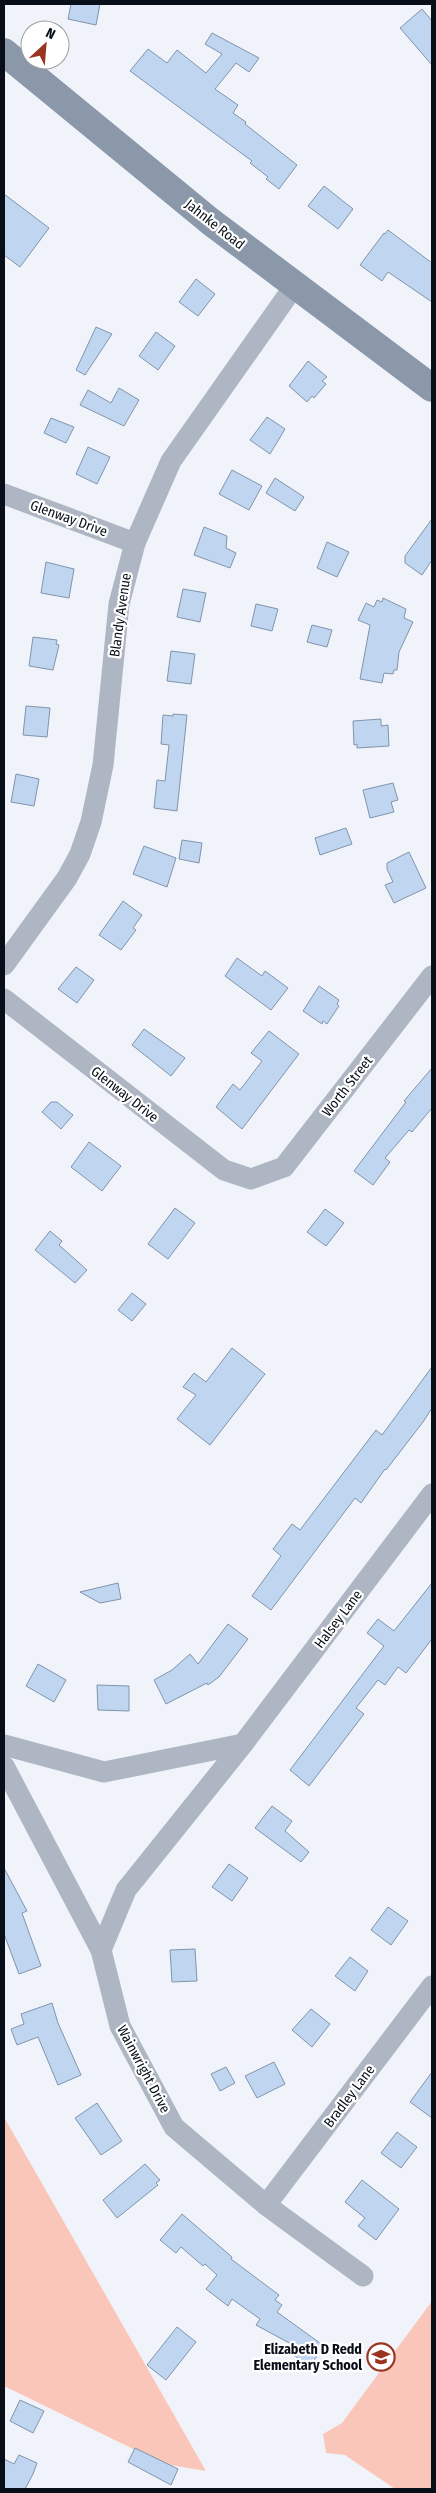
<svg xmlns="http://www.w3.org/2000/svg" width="436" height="2493" viewBox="0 0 436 2493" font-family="'Fira Sans Condensed',sans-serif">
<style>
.green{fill:#fbc6ba}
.building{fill:#c0d5ef;stroke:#8094ad}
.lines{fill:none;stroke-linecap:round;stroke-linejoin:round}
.minor{stroke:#adb6c2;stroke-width:21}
.secondary{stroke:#8b98a9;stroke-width:28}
.labels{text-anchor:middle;stroke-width:4.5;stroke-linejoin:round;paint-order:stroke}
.street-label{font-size:14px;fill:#070e17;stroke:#fff}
.poi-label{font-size:14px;font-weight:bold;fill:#070e17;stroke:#fff;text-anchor:end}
</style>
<rect width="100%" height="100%" fill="#f0f4fa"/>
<g class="green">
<path d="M4,2117L206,2471L164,2464L4,2386Z"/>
<path d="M432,2301V2489H395L345,2455L326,2453L323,2434L342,2423Z"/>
</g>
<g class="building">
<path d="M71,4H100L96,25L68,19Z"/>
<path d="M422,9L432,21V65L400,28Z"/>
<path d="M212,33L259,58L249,72L236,63L215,89L238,105L233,113L246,122L245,124L297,165L279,189L266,179L268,177L250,163L252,161L130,71L148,49L167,63L177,50L206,73L222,54L205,44Z"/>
<path d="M324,186L353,209L338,229L308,206Z"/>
<path d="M4,194L49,228L20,267L4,255Z"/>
<path d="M388,230L432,263V302L388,272L382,281L360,265L384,233L385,234Z"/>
<path d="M196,279L215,294L198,316L179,302Z"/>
<path d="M96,327L112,334L85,375L76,370Z"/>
<path d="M156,332L175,346L158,370L139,356Z"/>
<path d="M308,361L327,377L322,381L326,384L314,398L312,396L307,402L289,386Z"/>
<path d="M119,388L139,400L124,426L80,405L88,390L111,403Z"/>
<path d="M267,417L285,429L270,454L250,440Z"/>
<path d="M51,418L74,427L66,443L44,433Z"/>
<path d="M88,447L110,457L97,484L76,474Z"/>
<path d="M232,470L262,486L249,510L219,494Z"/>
<path d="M275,478L304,497L295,511L266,493Z"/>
<path d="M432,519V560L422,575L405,563V556Z"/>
<path d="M204,527L227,536L226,548L236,553L230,568L194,555Z"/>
<path d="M327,542L349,552L337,577L317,568Z"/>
<path d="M46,562L74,569L69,598L41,593Z"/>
<path d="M183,589L206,593L200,622L177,617Z"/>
<path d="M383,598L406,609L404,618L413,622L399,652L397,670H394L393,674L384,673L382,683L360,679L370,625L358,620L366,603L374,607L377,600L382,602Z"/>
<path d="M256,604L278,609L272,631L251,626Z"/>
<path d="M312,625L332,630L327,647L307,642Z"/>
<path d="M33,637L57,640L56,644L59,645L53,670L29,666Z"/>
<path d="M171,651L195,654L191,684L167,681Z"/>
<path d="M26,706L50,708L47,737L23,735Z"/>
<path d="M173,714L187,715L177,811L154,808L157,780L165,781L169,745L161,744L163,715L173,716Z"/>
<path d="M381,719V726L388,725L389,746L357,748V744L354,745L353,721Z"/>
<path d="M16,774L39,779L34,806L11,802Z"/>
<path d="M393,783L398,800L391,802L394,812L370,818L363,790Z"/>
<path d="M346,828L352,844L320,855L315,838Z"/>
<path d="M182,840L202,843L199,863L179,859Z"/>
<path d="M144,846L176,858L167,887L133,874Z"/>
<path d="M409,852L426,888L394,903L385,885L393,882L387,869V863Z"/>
<path d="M123,901L142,915L133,928L136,930L121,950L99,935Z"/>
<path d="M237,958L262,976L265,971L288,988L271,1010L225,976Z"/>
<path d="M76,967L94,980L77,1003L58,989Z"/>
<path d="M319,986L339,1000L337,1004L339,1006L327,1024L323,1021L322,1024L303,1011Z"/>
<path d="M144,1029L185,1058L171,1076L132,1045Z"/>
<path d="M269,1031L299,1054L242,1129L216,1107L233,1084L240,1090L262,1061L251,1053Z"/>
<path d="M432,1068V1108L412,1132L409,1130L385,1158L390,1162L373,1185L354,1171L406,1102L404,1101Z"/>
<path d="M51,1102H57L73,1115L61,1129L42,1112Z"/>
<path d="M89,1142L121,1166L102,1191L71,1167Z"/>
<path d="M175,1208L195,1223L168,1259L148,1244Z"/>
<path d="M325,1209L344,1223L326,1246L307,1232Z"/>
<path d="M50,1231L62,1241L59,1245L87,1270L75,1283L35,1250Z"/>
<path d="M132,1293L146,1304L132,1321L118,1310Z"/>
<path d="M232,1348L265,1374L210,1445L177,1419L196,1395L183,1387L194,1373L206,1382Z"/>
<path d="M432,1367V1408L423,1422L386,1470L385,1469L361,1503L355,1498L271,1610L252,1596L281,1556L273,1549L292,1524L300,1530L376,1430L382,1435Z"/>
<path d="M118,1583L121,1599L100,1603L80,1592Z"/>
<path d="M432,1583V1639L406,1673L398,1667L385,1685L378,1680L356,1708L364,1714L309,1786L290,1770L384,1646L367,1633L378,1619L394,1631Z"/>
<path d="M228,1624L248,1639L219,1677L208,1685L207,1683L166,1704L154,1680L172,1670L190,1654L198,1664Z"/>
<path d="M38,1664L66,1680L54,1702L26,1686Z"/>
<path d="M97,1685L129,1686V1711L98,1710Z"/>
<path d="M272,1806L292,1821L285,1831L309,1852L301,1862L255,1828Z"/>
<path d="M229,1864L248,1878L232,1901L212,1887Z"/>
<path d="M4,1868L27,1911L22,1913L41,1966L19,1974L4,1934Z"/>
<path d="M388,1907L408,1921L391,1945L371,1930Z"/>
<path d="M195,1949L197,1981L172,1982L170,1950Z"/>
<path d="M350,1957L368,1971L355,1991L335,1976Z"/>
<path d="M52,2003L58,2023L81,2075L58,2085L38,2037L17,2045L11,2029L24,2024L21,2014Z"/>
<path d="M311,2009L330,2024L312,2047L292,2030Z"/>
<path d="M274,2062L285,2084L257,2098L245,2076Z"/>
<path d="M226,2067L235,2083L220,2091L211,2074Z"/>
<path d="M432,2072V2118L410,2102Z"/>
<path d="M97,2103L122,2141L101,2155L75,2118Z"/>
<path d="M397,2132L417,2147L401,2168L381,2153Z"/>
<path d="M145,2164L160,2180L156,2183L158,2185L117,2218L103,2200Z"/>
<path d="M362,2180L399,2209L376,2240L358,2226L365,2218L345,2202Z"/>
<path d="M182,2214L232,2257L231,2259L279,2295L275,2300L282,2305L277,2312L324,2346L310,2366L286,2350L291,2344L256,2325L260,2319L232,2299L228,2306L206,2289L217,2275L205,2264L203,2266L181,2247L176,2253L160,2240Z"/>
<path d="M177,2327L196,2342L166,2380L147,2365Z"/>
<path d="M20,2400L44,2411L33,2433L10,2421Z"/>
<path d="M135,2448L178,2469L171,2485L128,2462Z"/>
<path d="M19,2455L37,2463L33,2474L25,2489H4V2459L14,2464Z"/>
</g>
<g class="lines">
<g class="minor">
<path d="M4,494L135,543"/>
<path d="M4,965L67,878L80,854L91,822L103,765L119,604L135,543L171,461L295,285"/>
<path d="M4,999L224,1170L251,1179L284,1167L432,976"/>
<path d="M4,1745L104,1772L243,1744L432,1494"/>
<path d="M4,1766L101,1950L120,2026L174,2127L266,2205L363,2276"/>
<path d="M101,1950L126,1890L243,1744"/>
<path d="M266,2205L432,1986"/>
</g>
<path class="secondary" d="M4,52L211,222L432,388"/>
</g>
<defs>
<g id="school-ring" transform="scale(1.4375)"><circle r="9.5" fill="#fff" stroke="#9c3320" stroke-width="1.5"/><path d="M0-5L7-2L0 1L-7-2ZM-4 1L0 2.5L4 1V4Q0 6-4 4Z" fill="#9c3320"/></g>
</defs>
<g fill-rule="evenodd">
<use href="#school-ring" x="381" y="2357"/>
</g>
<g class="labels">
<g class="street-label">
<text transform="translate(215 224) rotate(38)" y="5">Jahnke Road</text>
<text transform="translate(69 518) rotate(20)" y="5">Glenway Drive</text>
<text transform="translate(120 615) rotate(-82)" y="5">Blandy Avenue</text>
<text transform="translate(347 1086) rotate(-52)" y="5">Worth Street</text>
<text transform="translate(125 1094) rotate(38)" y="5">Glenway Drive</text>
<text transform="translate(338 1619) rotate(-53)" y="5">Halsey Lane</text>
<text transform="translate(144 2069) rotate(62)" y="5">Wainwright Drive</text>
<text transform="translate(349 2096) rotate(-53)" y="5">Bradley Lane</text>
</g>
<g class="poi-label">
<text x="362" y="2354">Elizabeth D Redd<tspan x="362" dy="16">Elementary School</tspan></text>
</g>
</g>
<rect width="436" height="2493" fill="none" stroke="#070e17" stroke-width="10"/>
<g transform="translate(45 45) rotate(26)"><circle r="24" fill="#ffffff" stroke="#9c9fa2"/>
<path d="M0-4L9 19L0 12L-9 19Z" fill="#9c3320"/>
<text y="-8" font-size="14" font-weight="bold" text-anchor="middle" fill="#070e17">N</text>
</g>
</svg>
